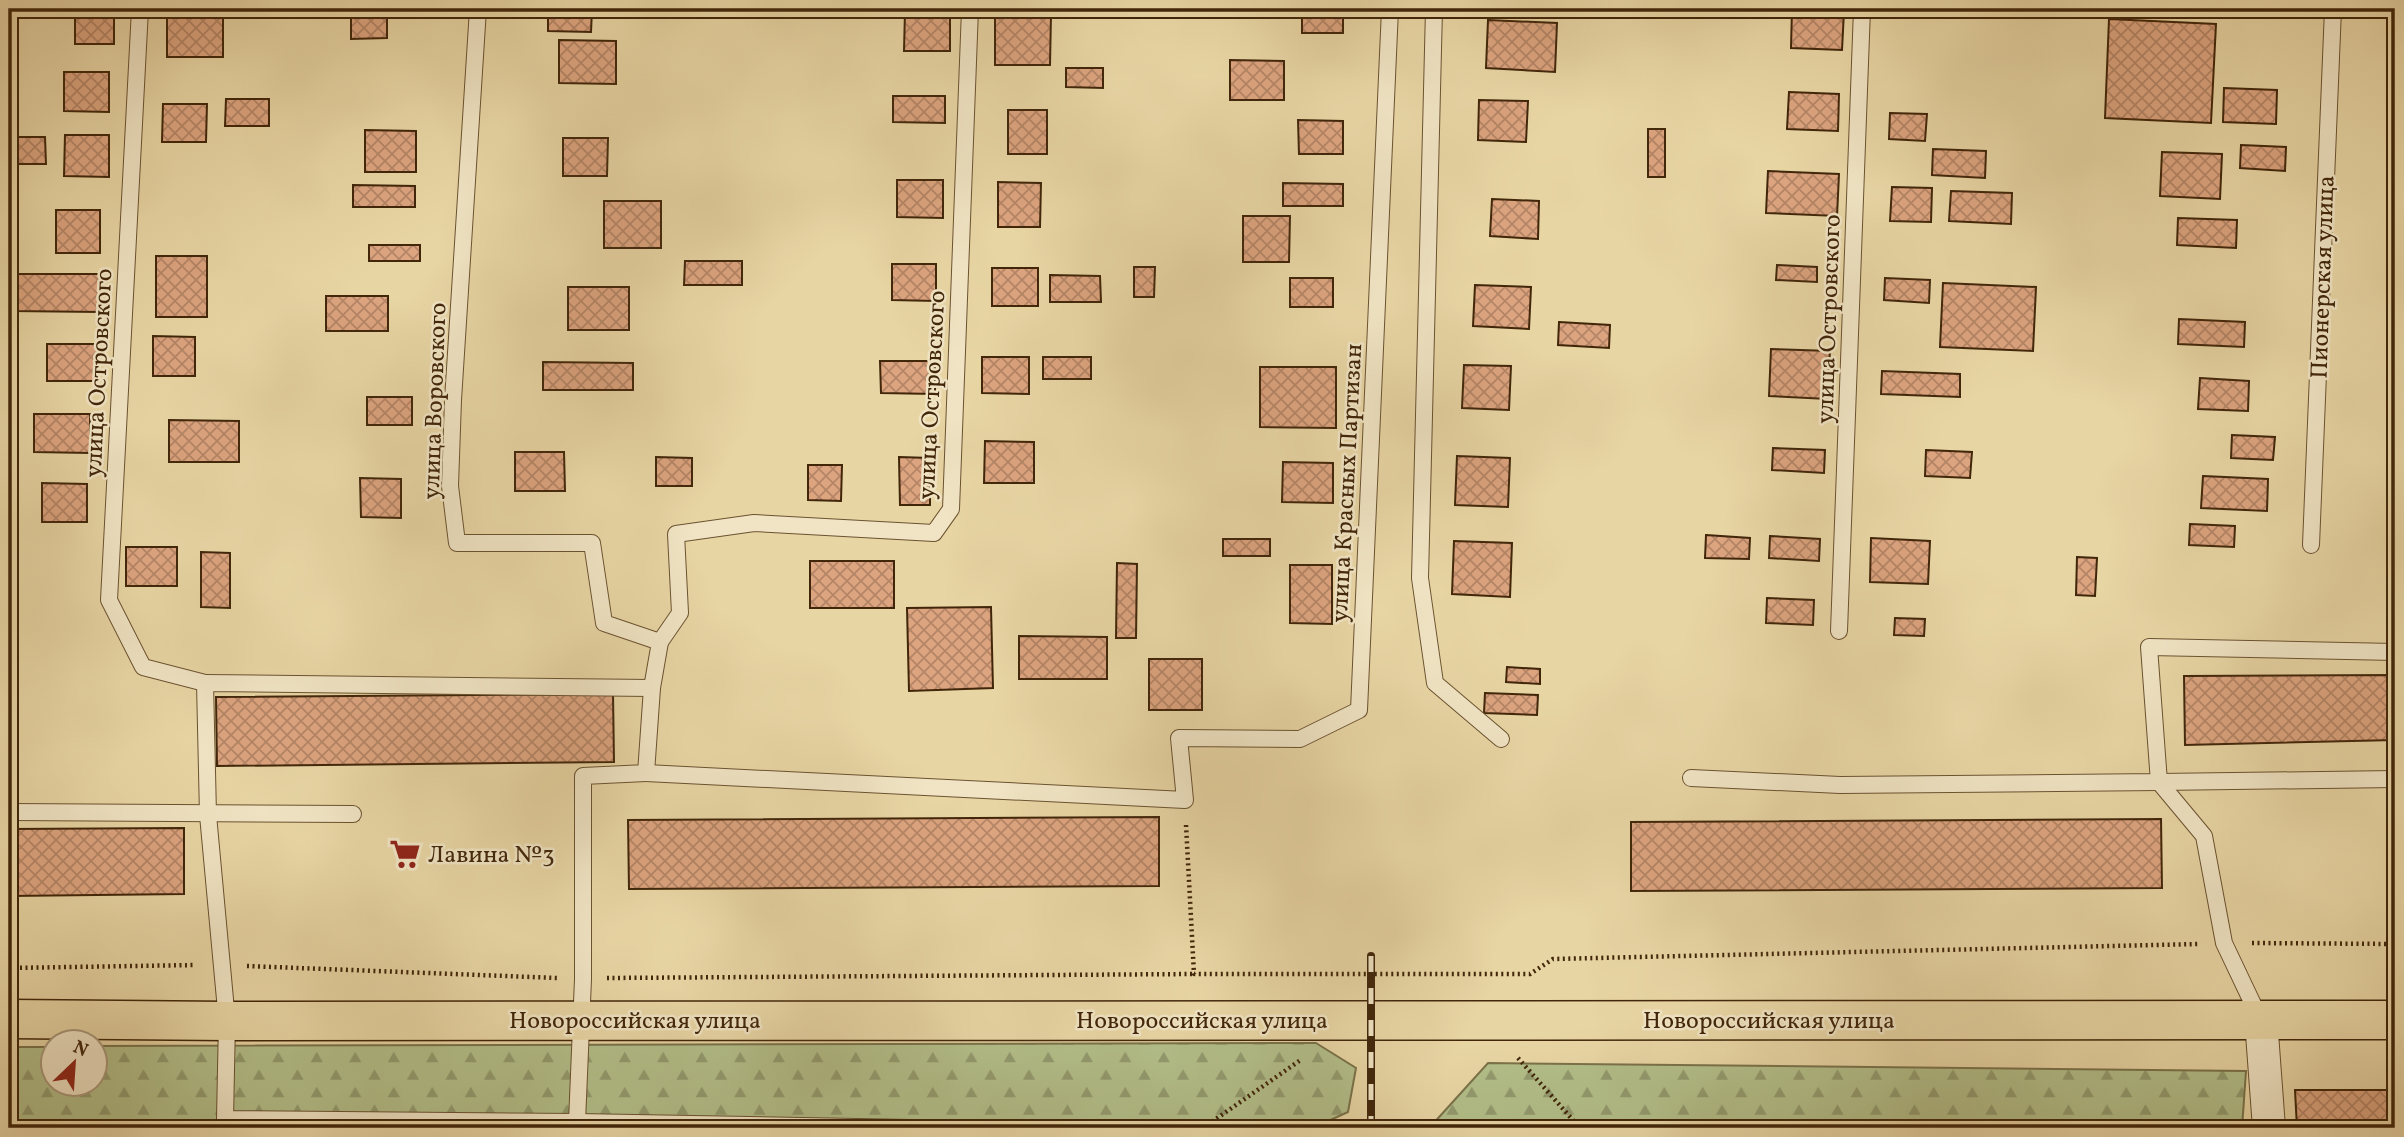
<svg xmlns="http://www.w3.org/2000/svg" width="2404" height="1137" viewBox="0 0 2404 1137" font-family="Vollkorn,serif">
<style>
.forest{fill:url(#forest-firs);stroke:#7a724a;stroke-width:2}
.building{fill:url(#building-cross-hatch);stroke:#41260a;stroke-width:2}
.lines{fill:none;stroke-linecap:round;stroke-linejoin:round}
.lane-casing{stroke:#6b5230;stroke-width:18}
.street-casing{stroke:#6b5230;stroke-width:34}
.primary-casing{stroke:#41260a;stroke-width:41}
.path{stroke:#41260a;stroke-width:4.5;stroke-dasharray:2 3.5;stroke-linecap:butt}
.lane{stroke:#f0e4c4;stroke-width:16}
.street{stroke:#f0e4c4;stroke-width:32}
.primary{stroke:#e8d5a4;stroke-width:38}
.rail-casing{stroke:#41260a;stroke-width:8}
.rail{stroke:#f0e4c4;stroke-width:5;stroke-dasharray:16;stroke-linecap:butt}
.labels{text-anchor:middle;stroke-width:5;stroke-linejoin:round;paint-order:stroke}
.street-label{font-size:24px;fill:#41260a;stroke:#f0e4c4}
.poi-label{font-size:24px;fill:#41260a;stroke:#f0e4c4;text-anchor:start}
</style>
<defs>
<pattern id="forest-firs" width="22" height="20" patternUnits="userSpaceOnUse" patternTransform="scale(1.75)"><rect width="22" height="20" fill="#b2be89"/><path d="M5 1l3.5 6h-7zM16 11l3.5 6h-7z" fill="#929a6e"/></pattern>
<pattern id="building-cross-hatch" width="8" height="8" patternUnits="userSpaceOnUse" patternTransform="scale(1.75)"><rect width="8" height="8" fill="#dca47f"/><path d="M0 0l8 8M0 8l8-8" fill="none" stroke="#b48566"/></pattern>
</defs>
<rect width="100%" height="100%" fill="#e8d5a4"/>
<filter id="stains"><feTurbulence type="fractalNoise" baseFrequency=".00286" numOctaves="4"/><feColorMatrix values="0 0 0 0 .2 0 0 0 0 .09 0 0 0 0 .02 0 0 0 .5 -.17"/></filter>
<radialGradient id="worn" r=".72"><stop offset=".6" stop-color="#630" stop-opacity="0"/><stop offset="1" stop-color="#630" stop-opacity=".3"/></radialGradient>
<g class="forest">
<path d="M1316,1043L1356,1068L1348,1112L1313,1128H9V1047H52V1084H94L95,1046Z"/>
<path d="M1488,1063L2246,1071L2242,1128H1439L1431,1126Z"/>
</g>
<g class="building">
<rect x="75" y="9" width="39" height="35"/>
<path d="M548,9H592L591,32L548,31Z"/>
<rect x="1302" y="9" width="41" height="24"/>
<path d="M1792,9L1844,11L1842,50L1791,48Z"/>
<path d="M905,11H950V51H904Z"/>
<path d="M167,12L223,13V57H167Z"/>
<path d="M351,12H387V38L351,39Z"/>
<path d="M995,14H1051L1050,65H995Z"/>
<path d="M2109,19L2216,24L2211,123L2105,118Z"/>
<path d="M1488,20L1557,23L1555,72L1486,68Z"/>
<path d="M559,40L616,41V84L559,83Z"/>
<path d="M1230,60L1284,61V100H1230Z"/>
<path d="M1066,68H1103V88L1066,87Z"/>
<path d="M64,72H109V112L64,111Z"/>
<path d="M2224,88L2277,90L2276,124L2223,122Z"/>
<path d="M1789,92L1839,94L1838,131L1787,129Z"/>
<path d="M893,96H945V123L893,122Z"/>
<path d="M226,99H269V126H225Z"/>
<path d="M1479,100L1528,101L1526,142L1478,140Z"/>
<path d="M163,104H207L206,142H162Z"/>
<rect x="1008" y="110" width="39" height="44"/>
<path d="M1890,113L1927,114L1925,141L1889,139Z"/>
<path d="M1298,120L1343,121V154H1299Z"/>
<rect x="1648" y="129" width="17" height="48"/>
<path d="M365,130L416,131V172H365Z"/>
<path d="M65,135H109V177L64,176Z"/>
<path d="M9,137H45L46,164H9Z"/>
<path d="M563,138H608L607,176H563Z"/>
<path d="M2241,145L2286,147L2285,171L2240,168Z"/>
<path d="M1933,149L1986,151L1985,178L1932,175Z"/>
<path d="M2162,152L2222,154L2220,199L2160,196Z"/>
<path d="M1768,171L1839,174L1837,216L1766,213Z"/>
<path d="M897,180H943V218L897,217Z"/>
<path d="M998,182L1041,183L1040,227H998Z"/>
<path d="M1283,183L1343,184V206H1283Z"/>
<path d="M353,185L415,186V207H353Z"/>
<path d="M1892,187L1932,188L1931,222L1890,221Z"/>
<path d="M1951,191L2012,193L2011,224L1949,221Z"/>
<path d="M1492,199L1539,201L1538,239L1490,236Z"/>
<rect x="604" y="201" width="57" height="47"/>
<rect x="56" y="210" width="44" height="43"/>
<path d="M1243,216H1290L1289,262H1243Z"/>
<path d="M2178,218L2237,220L2236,248L2177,245Z"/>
<rect x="369" y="245" width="51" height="16"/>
<rect x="156" y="256" width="51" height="61"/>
<path d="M685,261H742V285H684Z"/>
<path d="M892,264H936V301L892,300Z"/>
<path d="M1777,265L1817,267V282L1776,280Z"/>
<path d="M1134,267H1155L1154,297H1134Z"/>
<rect x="992" y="268" width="46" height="38"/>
<path d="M12,274H100V312L12,311Z"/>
<path d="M1050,275L1100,276L1101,302H1050Z"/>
<rect x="1290" y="278" width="43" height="29"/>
<path d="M1885,278L1930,280L1929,303L1884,300Z"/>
<path d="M1943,283L2036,287L2033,351L1940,347Z"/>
<path d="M1475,285L1531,287L1529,329L1473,326Z"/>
<rect x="568" y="287" width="61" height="43"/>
<rect x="326" y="296" width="62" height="35"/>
<path d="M2179,319L2245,322L2244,347L2178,344Z"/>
<path d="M1559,322L1610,325L1609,348L1558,345Z"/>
<path d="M153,336L195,337V376H153Z"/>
<rect x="47" y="344" width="52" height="37"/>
<path d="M1771,349L1830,351L1827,399L1769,396Z"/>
<path d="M982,357H1029V394L982,393Z"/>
<rect x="1043" y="357" width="48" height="22"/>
<path d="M880,361H935V394L881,393Z"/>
<path d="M543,362L633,363V390H543Z"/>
<path d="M1464,365L1511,366L1509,410L1462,408Z"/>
<path d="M1260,367H1336V428L1260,427Z"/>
<path d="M1882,371L1960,374V397L1881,394Z"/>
<path d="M2200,378L2249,381L2248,411L2198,409Z"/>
<rect x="367" y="397" width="45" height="28"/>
<path d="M34,414H90V453L34,452Z"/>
<path d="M169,420L239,421V462H169Z"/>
<path d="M2232,435L2275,437L2273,460L2231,458Z"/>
<path d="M985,441L1034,442V483H984Z"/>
<path d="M1773,448L1825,450L1824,473L1772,470Z"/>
<path d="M1926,450L1972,452L1970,478L1925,476Z"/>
<path d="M515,452H564L565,491H515Z"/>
<path d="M1457,456L1510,458L1508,507L1455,505Z"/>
<path d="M656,457L692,458V486H656Z"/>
<path d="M899,457L930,458V505H900Z"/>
<path d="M1283,462L1333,463V503L1282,502Z"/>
<path d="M808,465H842L841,501L808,500Z"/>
<path d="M2203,476L2268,479L2267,511L2201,508Z"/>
<path d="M360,478L401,479V518L361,517Z"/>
<path d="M42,483L87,484V522H42Z"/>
<path d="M2190,524L2235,526L2234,547L2189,545Z"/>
<path d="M1706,535L1750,538L1749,559L1705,558Z"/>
<path d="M1770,536L1820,539L1819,561L1769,558Z"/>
<path d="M1871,538L1930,541L1928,584L1870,582Z"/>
<rect x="1223" y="539" width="47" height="17"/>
<path d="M1454,541L1512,543L1510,597L1452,594Z"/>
<rect x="126" y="547" width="51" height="39"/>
<path d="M201,552L230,553V608L201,607Z"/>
<path d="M2077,557L2097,558L2095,596L2076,595Z"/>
<rect x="810" y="561" width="84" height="47"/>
<path d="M1117,563L1137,564L1136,638H1116Z"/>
<path d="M1290,565H1332V624L1290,623Z"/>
<path d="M1767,598L1814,600L1813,625L1766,623Z"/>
<path d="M991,607L993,688L909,691L907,608Z"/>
<path d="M1895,618L1925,619L1924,636L1894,635Z"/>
<path d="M1019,636L1107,637V679H1019Z"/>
<rect x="1149" y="659" width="53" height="51"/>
<path d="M1507,667L1540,669V684L1506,682Z"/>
<path d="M2395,675V740L2185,745L2184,676Z"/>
<path d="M1485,693L1538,695L1537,715L1484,713Z"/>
<path d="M613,694L614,762L217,766L216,697Z"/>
<path d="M1159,817V886L629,889L628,820Z"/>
<path d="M2161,819L2162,888L1631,891V822Z"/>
<path d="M184,828V894L9,896V829Z"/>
<path d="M2295,1090H2395V1128H2297Z"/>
</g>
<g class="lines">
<g class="lane-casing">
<g id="lane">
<path d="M140,9L109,600L143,667L205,683"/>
<path d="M478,9L453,400L450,486L457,543H592L604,623L660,642L652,688L646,773L583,776V979L577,1122"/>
<path d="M1434,9L1420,578L1435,683L1501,739"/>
<path d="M2311,545L2333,9"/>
<path d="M1839,631L1862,9"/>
<path d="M660,642L680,613L676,534L754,523L934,533L951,509L970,9"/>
<path d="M652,688L205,683L208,815L227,1021L225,1119L577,1122L911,1128"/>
<path d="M646,773L1185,800L1179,738L1300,739L1359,710L1390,9"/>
<path d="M1691,778L1840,785L2159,782L2149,647L2395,652"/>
<path d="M2159,782L2204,836L2224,943L2260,1019"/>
<path d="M2159,782L2395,779"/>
<path d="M9,812L353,814"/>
</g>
</g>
<g class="street-casing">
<path id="street" d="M2261,1020L2269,1128"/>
</g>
<g class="primary-casing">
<path id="primary" d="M9,1019L227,1021L2395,1020"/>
</g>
<g class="path">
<path d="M1186,825L1194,974H1530L1553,959L2198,944"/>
<path d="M2252,943L2395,944"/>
<path d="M247,966L557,978"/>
<path d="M9,968L196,965"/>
<path d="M607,978L1194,974"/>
<path d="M1518,1058L1580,1128"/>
<path d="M1203,1128L1302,1059"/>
</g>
<use href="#lane" class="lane"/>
<use href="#street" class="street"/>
<use href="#primary" class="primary"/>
<g class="rail-casing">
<path id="rail" d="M1371,956V1128"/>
</g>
<use href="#rail" class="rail"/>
</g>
<defs>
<g id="supermarket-bare" transform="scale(2.415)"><path d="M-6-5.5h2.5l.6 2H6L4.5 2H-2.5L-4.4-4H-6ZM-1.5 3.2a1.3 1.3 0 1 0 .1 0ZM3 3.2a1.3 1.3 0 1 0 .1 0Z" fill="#8f2418" stroke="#f0e4c4" stroke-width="2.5" paint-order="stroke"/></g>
</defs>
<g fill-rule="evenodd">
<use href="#supermarket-bare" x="405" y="854"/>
</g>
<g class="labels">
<g class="street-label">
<text transform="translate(2322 277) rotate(-88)" y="8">Пионерская улица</text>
<text transform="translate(1828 319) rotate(-88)" y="8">улица Островского</text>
<text transform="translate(98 373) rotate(-87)" y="8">улица Островского</text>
<text transform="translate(931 395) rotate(-87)" y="8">улица Островского</text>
<text transform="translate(434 401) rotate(-88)" y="8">улица Воровского</text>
<text transform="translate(1346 483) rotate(-87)" y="8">улица Красных Партизан</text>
<text x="635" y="1028">Новороссийская улица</text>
<text x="1202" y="1028">Новороссийская улица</text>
<text x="1769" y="1028">Новороссийская улица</text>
</g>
<g class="poi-label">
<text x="428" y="862">Лавина №3</text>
</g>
</g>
<rect width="2404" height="1137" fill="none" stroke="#e8d5a4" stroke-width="35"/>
<rect x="10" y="10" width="2383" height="1116" fill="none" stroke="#41260a" stroke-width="3.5"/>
<rect x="18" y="18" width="2369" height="1102" fill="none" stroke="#41260a" stroke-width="2"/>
<g transform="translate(74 1063) rotate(25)"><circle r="33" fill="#f0e4c4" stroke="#aa987a" stroke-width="2"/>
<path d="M0-5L12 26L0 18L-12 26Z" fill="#8f2418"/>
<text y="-10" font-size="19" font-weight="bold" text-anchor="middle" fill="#41260a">N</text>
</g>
<rect width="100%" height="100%" filter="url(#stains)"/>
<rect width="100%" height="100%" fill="url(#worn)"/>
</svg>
